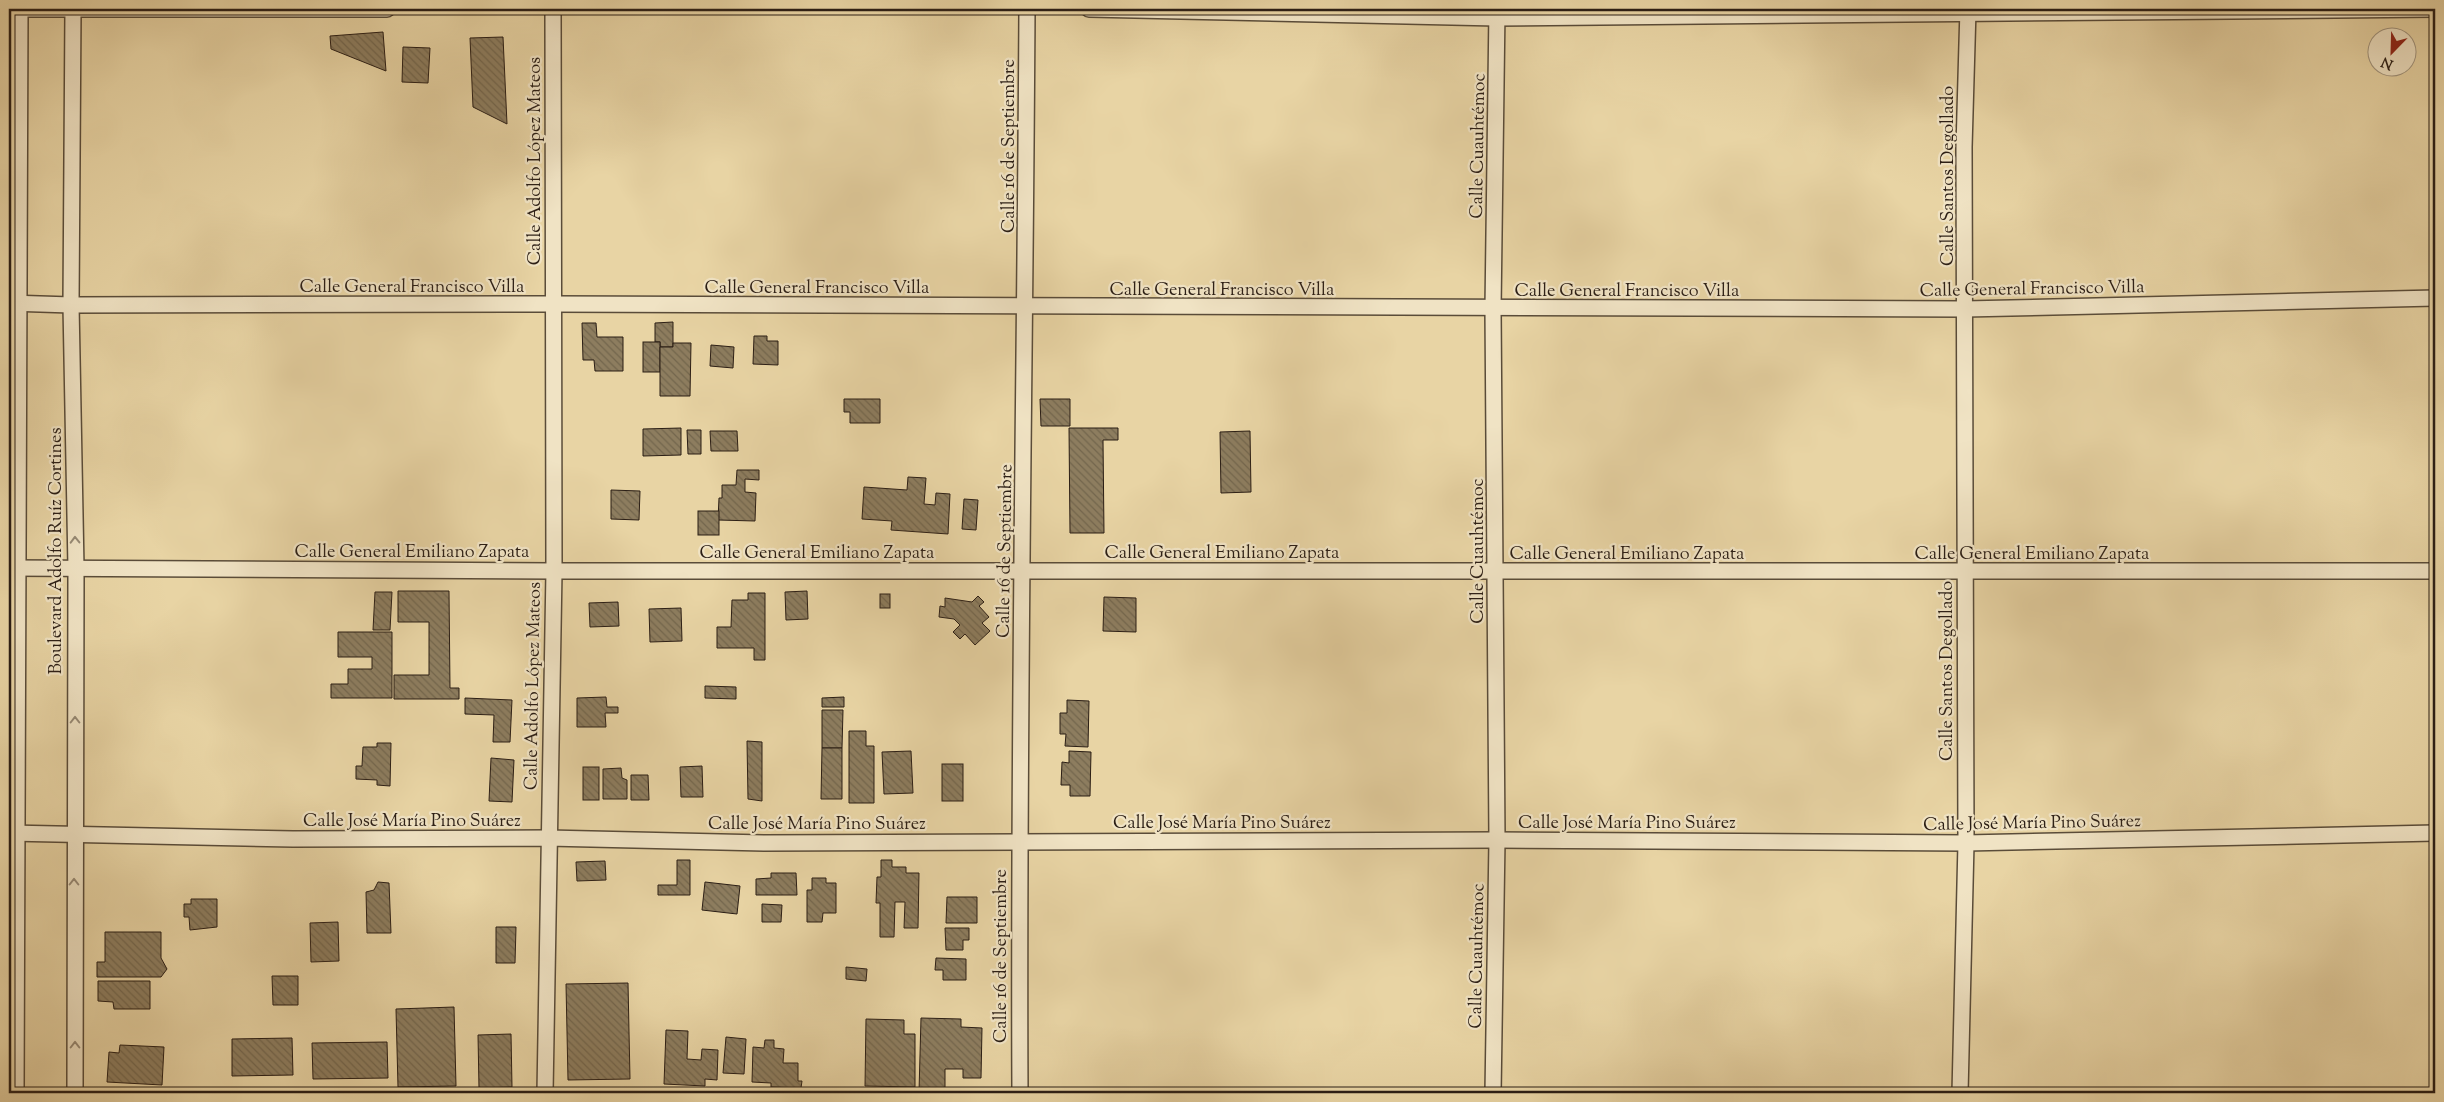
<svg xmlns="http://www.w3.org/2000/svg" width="2444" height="1102" viewBox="0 0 2444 1102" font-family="'Sorts Mill Goudy',serif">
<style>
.building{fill:url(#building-back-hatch);stroke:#2b1e15}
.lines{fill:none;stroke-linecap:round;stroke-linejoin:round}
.minor-casing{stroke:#5a4c39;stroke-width:18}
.minor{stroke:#f0e3c4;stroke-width:15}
.oneway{stroke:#978a75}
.labels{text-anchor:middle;stroke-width:4.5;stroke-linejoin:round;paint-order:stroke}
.street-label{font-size:18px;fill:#2b1e15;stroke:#f0e3c4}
</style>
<defs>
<pattern id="building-back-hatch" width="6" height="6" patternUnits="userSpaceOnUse" patternTransform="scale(1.25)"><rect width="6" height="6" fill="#8d7d5f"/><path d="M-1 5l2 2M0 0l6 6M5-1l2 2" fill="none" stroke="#73664d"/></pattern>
</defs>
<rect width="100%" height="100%" fill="#e8d4a4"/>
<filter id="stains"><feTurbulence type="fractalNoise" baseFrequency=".004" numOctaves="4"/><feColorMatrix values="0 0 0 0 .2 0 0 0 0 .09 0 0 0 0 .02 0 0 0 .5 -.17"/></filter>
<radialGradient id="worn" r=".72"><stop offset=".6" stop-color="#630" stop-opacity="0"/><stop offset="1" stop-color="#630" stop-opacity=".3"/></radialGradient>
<g class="building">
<path d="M383,32L386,71L331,49L330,36Z"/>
<path d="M503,37L507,124L473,107L470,38Z"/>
<path d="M403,47L430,48L428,83L402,82Z"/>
<path d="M673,322V347H660V342H655V323Z"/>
<path d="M582,323H596L597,337H623V371H595L594,360H583Z"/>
<path d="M754,336H767V341H778V365L753,364Z"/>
<rect x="643" y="342" width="17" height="30"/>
<path d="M673,343H691L690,396H660V347H673Z"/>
<path d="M711,345L734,347L733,368L710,366Z"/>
<path d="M844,399H880V423H850V412H844Z"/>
<path d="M1040,399H1070V426H1041Z"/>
<path d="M681,428V455L643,456V429Z"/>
<path d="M1069,428H1118V440H1103L1104,533H1070Z"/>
<path d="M687,430H701V454H688Z"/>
<path d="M710,431H737L738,451H711Z"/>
<path d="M1250,431L1251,492L1221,493L1220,432Z"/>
<path d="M737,470H759V480L745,479V492L756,493L755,521L718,520L719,498H722V485H736Z"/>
<path d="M908,477L926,478L924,504L935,505L936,493L950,494L948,534L891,530L892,521L862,519L864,487L907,490Z"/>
<path d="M611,490L640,491L639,520L611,519Z"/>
<path d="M964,499L978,500L976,530L962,529Z"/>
<rect x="698" y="511" width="21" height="24"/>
<path d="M398,591H449L450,688H459V699H394V675H429V622H398Z"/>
<path d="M807,591L808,619L786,620L785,592Z"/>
<path d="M375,592H392L390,630H373Z"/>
<path d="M748,593H765V660H754V648H717V627H731L732,600H748Z"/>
<rect x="880" y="594" width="10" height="14"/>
<path d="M978,596L984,602L979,606L989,617L982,623L990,631L975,645L965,634L960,639L953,632L960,625L954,619L939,617L940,606L945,607V598L972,602Z"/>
<path d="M1104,597L1136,598V632L1103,631Z"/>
<path d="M618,602L619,626L590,627L589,603Z"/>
<path d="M681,608L682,641L650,642L649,609Z"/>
<path d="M338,632H392V698H331V684H348V669H372V657H338Z"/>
<path d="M705,686L736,687V699L705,698Z"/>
<path d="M606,697L607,707H618V713H605L606,727H577V698Z"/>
<path d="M844,697V707H822V698Z"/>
<path d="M465,698L512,700L510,742H493L494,715L465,714Z"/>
<path d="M1067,700L1089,701L1088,747L1065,746L1066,734H1060V713H1067Z"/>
<path d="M822,710H843L842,748H822Z"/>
<path d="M849,731H866V746H874V803H849Z"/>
<path d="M747,741L762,742V801L748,799Z"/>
<path d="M377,743H391L390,786L377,785V780L356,779V766H362L363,747H377Z"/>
<path d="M822,748H842V799H821Z"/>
<path d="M911,751L913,793L884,794L882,752Z"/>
<path d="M1069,751L1091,752L1090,796H1070V785H1061L1062,762L1069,763Z"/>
<path d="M491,758L514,760L512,802L489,801Z"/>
<rect x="942" y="764" width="21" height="37"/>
<path d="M702,766L703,797H681L680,767Z"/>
<rect x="583" y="767" width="16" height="33"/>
<path d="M621,768L622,778L627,780V799H603V769Z"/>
<path d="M631,775H648L649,800H631Z"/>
<path d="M677,860H690V895H658V885H677Z"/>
<path d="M881,860H892V867H906V873H919L918,928H904L905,902H895L894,937H880V903H876L877,877H881Z"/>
<path d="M605,861L606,880L577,881L576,862Z"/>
<path d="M771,873H796L797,895H756V879L771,878Z"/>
<path d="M812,878H826V883H836V913H823L822,922H807V890H812Z"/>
<path d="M378,882L389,883L391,933H367L366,892L374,890Z"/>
<path d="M705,882L740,886L737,914L702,910Z"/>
<path d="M947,897H977V923H946Z"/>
<path d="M191,899H217V927L190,930L189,917H184V904H191Z"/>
<path d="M762,904L782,905L781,922H762Z"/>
<path d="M338,922L339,961L311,962L310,923Z"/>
<path d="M496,927H516L515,963H496Z"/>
<path d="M945,928H969V940H963V950H946Z"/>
<path d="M105,932H161V958L167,969L161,977H97V962H105Z"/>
<path d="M936,958L966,959V980H943V970H935Z"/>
<path d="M846,967L867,969L866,981L846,979Z"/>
<path d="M272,976H298V1005H273Z"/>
<path d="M98,981H150V1009H114L113,1002L98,1001Z"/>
<path d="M628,983L630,1079L568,1080L566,984Z"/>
<path d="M454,1007L456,1086L398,1087L396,1009Z"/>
<path d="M921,1018L961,1019V1027L982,1028L981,1078H963V1069H945V1093L919,1092Z"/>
<path d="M866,1019L904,1020V1034H915V1087L865,1086Z"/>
<path d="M666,1030L688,1031L687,1059L701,1060L702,1049L718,1050L717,1080L705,1079V1086L664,1084Z"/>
<path d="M511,1034L512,1087L479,1088L478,1035Z"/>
<path d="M726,1037L746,1039L744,1074L723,1073Z"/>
<path d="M292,1038L293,1075L232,1076V1039Z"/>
<path d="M765,1040H774V1048L784,1049L783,1063H798V1081H802L801,1088L771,1087V1083L752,1082L753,1047L764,1048Z"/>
<path d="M387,1042L388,1078L313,1079L312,1043Z"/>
<path d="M120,1045L164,1047L162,1085L107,1082L109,1052L119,1053Z"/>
</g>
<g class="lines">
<g class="minor-casing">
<g id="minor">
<path d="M9,9H387"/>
<path d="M73,9L71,305L76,568L75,1093"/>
<path d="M1089,9L1497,18L2435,9"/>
<path d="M9,303L71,305L553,304L1965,309L2435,298"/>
<path d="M9,568L554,571H2435"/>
<path d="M9,833L293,839L548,838L764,843L1497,840L1966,843L2435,833"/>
<path d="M16,1093C19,732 17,370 20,9"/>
<path d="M545,1093L554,571L553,9"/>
<path d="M1020,1093C1018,732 1025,370 1027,9"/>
<path d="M1493,1093L1497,840L1493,309L1497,9"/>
<path d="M1960,1093L1966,843L1964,147L1968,9"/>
</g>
</g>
<use href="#minor" class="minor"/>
</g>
<defs><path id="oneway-chevron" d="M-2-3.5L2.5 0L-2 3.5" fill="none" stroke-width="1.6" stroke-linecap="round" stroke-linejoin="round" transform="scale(1.25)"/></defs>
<g class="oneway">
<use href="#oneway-chevron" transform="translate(75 540) rotate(-91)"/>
<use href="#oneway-chevron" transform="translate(75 720) rotate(-90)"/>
<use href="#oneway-chevron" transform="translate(74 882) rotate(-90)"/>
<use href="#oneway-chevron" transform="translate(75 1045) rotate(-90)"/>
</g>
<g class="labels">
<g class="street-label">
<text transform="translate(1008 146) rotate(-90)" y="6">Calle 16 de Septiembre</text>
<text transform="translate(1477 146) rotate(-89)" y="6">Calle Cuauhtémoc</text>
<text transform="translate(534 161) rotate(-90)" y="6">Calle Adolfo López Mateos</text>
<text transform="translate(1947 176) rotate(-90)" y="6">Calle Santos Degollado</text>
<text x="412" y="292">Calle General Francisco Villa</text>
<text x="817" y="293">Calle General Francisco Villa</text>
<text transform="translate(2032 288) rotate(-1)" y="6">Calle General Francisco Villa</text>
<text x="1222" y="295">Calle General Francisco Villa</text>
<text x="1627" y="296">Calle General Francisco Villa</text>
<text transform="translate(55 551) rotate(-90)" y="6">Boulevard Adolfo Ruíz Cortines</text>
<text x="412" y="557">Calle General Emiliano Zapata</text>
<text transform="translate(1004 551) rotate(-89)" y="6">Calle 16 de Septiembre</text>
<text transform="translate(1477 551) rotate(-90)" y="6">Calle Cuauhtémoc</text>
<text x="817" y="558">Calle General Emiliano Zapata</text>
<text x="1222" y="558">Calle General Emiliano Zapata</text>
<text x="1627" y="559">Calle General Emiliano Zapata</text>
<text x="2032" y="559">Calle General Emiliano Zapata</text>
<text transform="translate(1946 671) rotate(-90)" y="6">Calle Santos Degollado</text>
<text transform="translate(532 686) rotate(-89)" y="6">Calle Adolfo López Mateos</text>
<text x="412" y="826">Calle José María Pino Suárez</text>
<text x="1222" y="828">Calle José María Pino Suárez</text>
<text x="1627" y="828">Calle José María Pino Suárez</text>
<text transform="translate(2032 822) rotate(-1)" y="6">Calle José María Pino Suárez</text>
<text x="817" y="829">Calle José María Pino Suárez</text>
<text transform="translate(1000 956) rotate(-90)" y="6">Calle 16 de Septiembre</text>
<text transform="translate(1476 956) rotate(-89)" y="6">Calle Cuauhtémoc</text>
</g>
</g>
<rect width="2444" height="1102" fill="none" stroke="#e8d4a4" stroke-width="30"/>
<rect x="10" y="10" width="2424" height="1082" fill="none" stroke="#2b1e15" stroke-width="2.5"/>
<rect x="15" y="15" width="2414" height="1072" fill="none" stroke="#2b1e15"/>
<g transform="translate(2392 52) rotate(203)"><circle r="24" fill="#f0e3c4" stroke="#a1947e"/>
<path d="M0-4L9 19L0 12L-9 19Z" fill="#8f2418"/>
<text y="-8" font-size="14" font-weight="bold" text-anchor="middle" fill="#2b1e15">N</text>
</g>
<rect width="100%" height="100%" filter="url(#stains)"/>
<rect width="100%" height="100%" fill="url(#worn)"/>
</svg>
